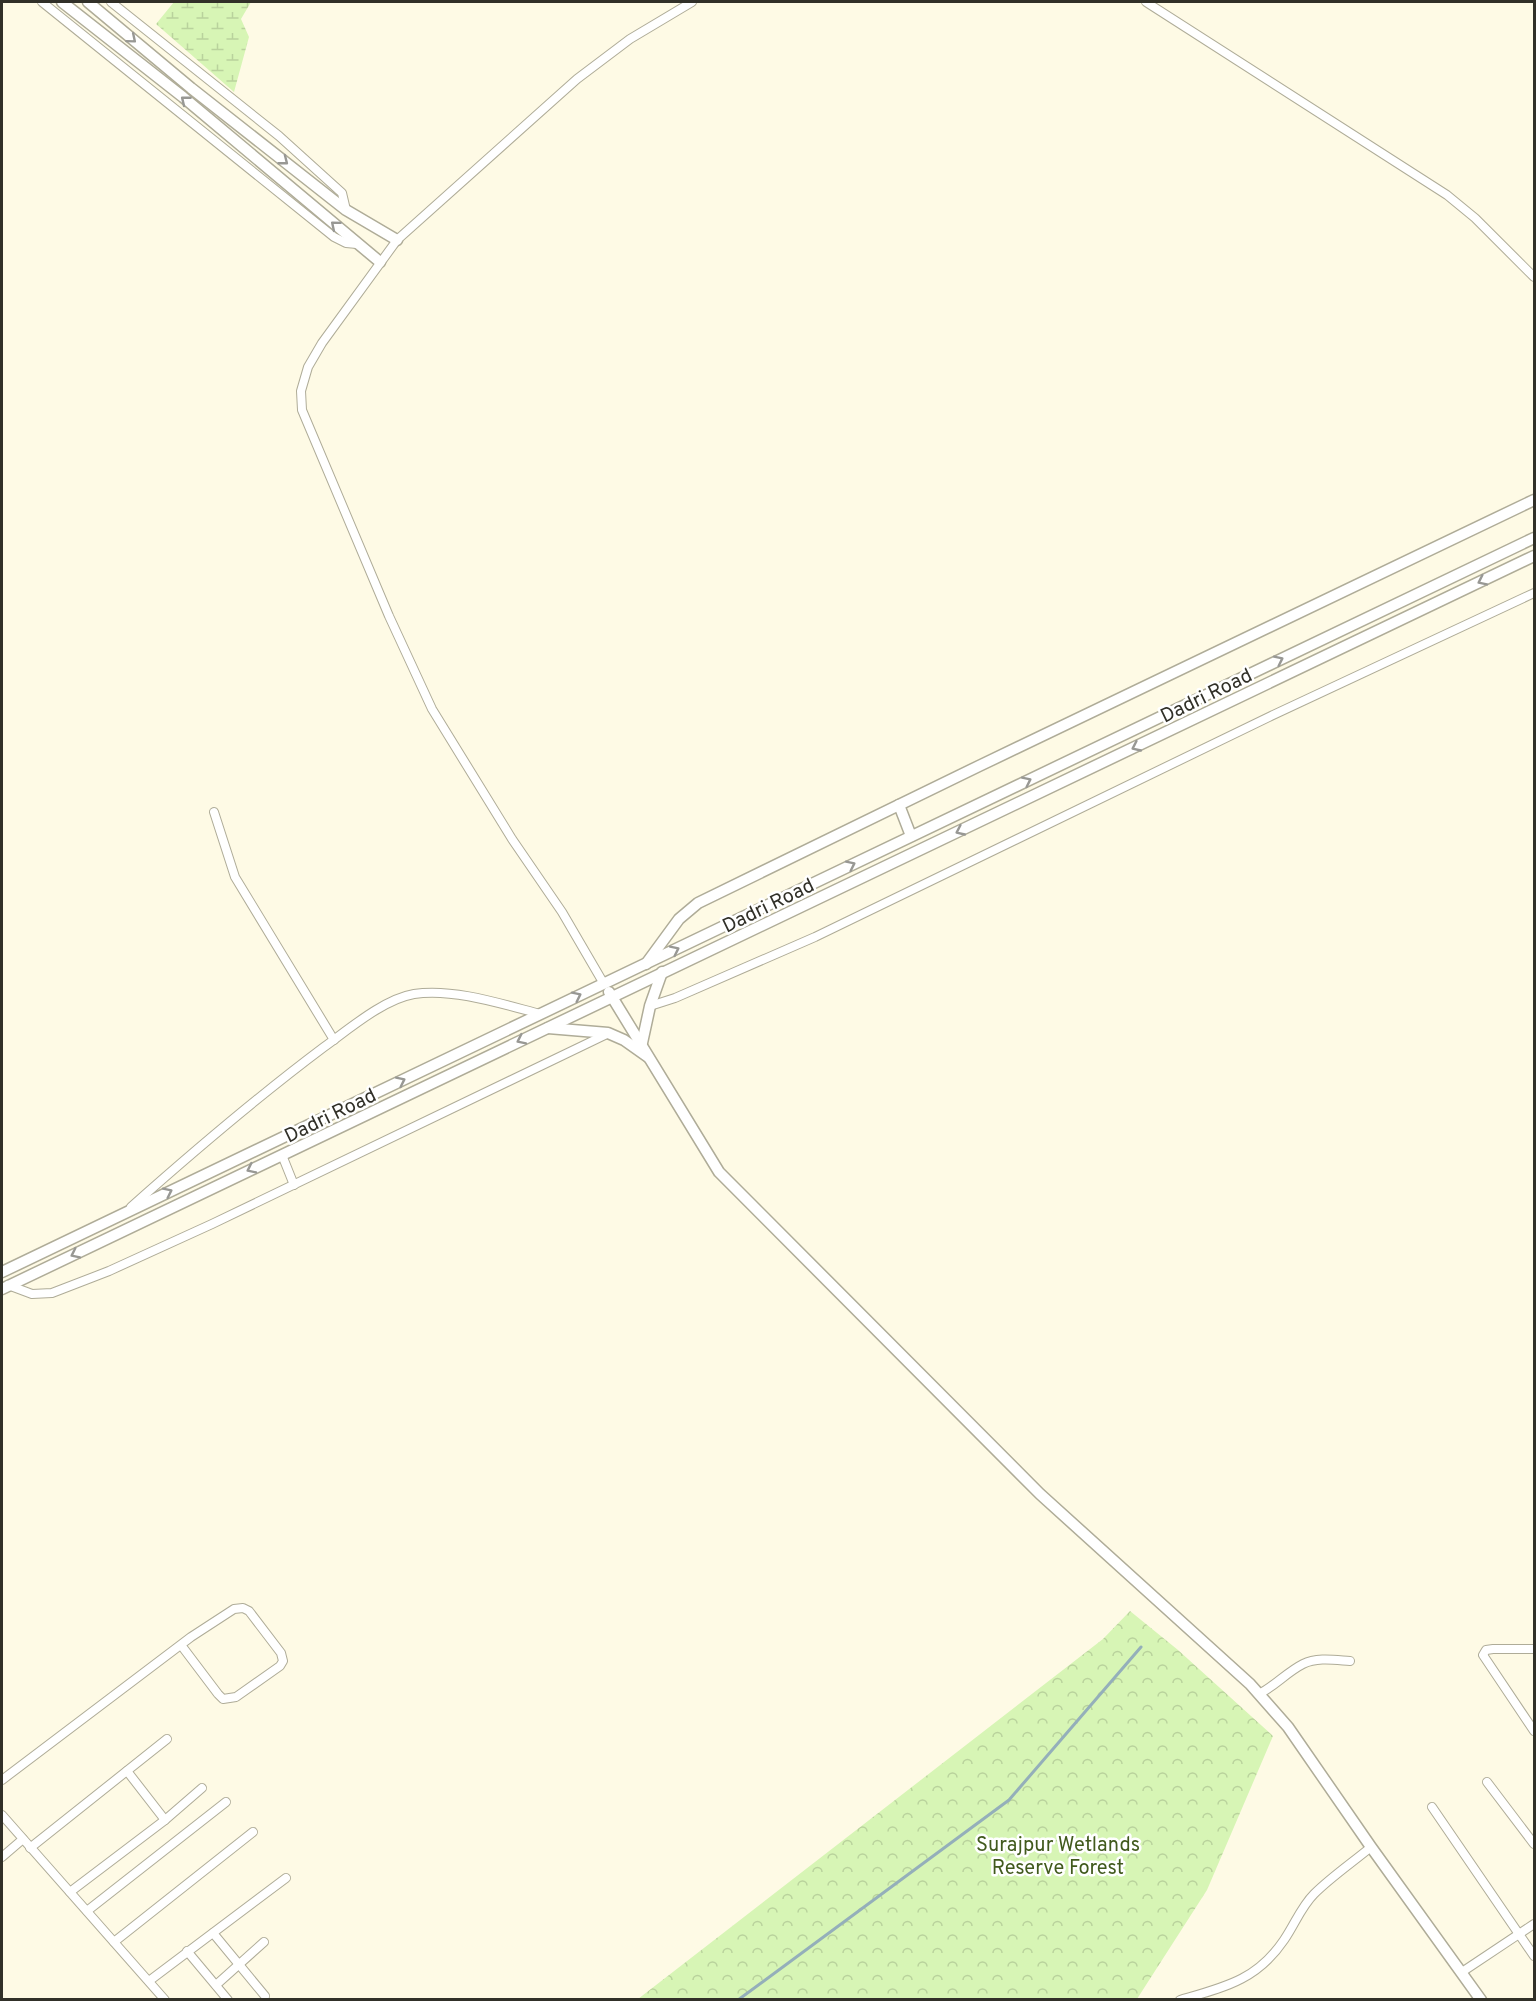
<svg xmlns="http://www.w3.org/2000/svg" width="1536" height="2001" viewBox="0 0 1536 2001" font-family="Overpass,sans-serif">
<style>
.wetland{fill:url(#wetland-marsh)}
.park{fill:url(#park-crowns)}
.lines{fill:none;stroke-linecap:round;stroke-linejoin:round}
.stream{stroke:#94afba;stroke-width:3}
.minor-casing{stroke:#afac98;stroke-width:10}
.tertiary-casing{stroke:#afac98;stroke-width:13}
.secondary-casing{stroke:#afac98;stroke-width:13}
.minor{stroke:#fff;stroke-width:8}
.tertiary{stroke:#fff;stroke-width:10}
.secondary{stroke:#fff;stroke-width:10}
.oneway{stroke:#989894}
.labels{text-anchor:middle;stroke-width:5;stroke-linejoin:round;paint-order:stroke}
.street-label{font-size:20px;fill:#313028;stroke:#fff}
.park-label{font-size:20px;fill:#415a1d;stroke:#fff}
</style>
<defs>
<pattern id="wetland-marsh" width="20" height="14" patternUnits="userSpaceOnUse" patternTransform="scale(1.5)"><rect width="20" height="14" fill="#d7f5b5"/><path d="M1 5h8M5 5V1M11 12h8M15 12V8" fill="none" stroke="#b9d29c"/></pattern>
<pattern id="park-crowns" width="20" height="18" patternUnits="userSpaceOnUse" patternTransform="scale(1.5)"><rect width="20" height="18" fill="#d7f5b5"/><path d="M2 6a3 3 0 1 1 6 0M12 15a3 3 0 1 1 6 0" fill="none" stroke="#b9d29c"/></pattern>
</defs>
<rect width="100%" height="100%" fill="#fefae5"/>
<path class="wetland" d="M174,2H251L241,19L249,37L234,92L156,24Z"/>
<path class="park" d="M1130,1611L1178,1650L1273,1736L1207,1890L1137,1999H638L1103,1639Z"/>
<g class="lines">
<path class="stream" d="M738,2000L1009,1800L1141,1647"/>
<g class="minor-casing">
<g id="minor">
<path d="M42,2L334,237L346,243L357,244"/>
<path d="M111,2L279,136L342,193L346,210"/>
<path d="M1146,2L1447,195L1475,218L1534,277"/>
<path d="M214,812L235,877L334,1040"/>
<path d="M604,984L562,912L512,839L432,709L389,616L302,410L301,391L308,367L322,343L397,240L577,79L630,39L692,2"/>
<path d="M650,1006L675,998L815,937L1271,716L1534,593"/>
<path d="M282,1155L294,1185"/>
<path d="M131,1207C194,1151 256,1098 324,1047C349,1029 384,999 414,994C453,988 502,1004 540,1014"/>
<path d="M8,1285L32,1294L52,1293L109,1271L212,1224L607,1034"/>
<path d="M1534,1649H1493L1486,1650L1483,1655L1534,1731"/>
<path d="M1259,1694C1275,1686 1287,1672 1303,1664C1317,1657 1335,1660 1350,1661"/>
<path d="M127,1771L165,1820"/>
<path d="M2,1780L191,1637L234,1609L243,1608L249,1611L281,1653L283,1661L280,1666L236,1697L223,1699L218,1694L181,1645"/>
<path d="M1487,1782L1534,1844"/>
<path d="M1432,1807L1534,1956"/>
<path d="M2,1815L165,2000"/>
<path d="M30,1848L167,1739"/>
<path d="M2,1857L23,1839"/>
<path d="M70,1892L165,1820L202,1788"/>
<path d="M87,1911L226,1802"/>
<path d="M213,1933L265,1996"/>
<path d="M114,1942L253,1832"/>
<path d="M187,1951L228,2000"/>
<path d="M1462,1972L1534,1924"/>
<path d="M149,1981L286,1878"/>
<path d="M216,1985L264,1942"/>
<path d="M1180,2000C1225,1987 1257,1980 1284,1940C1295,1924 1301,1907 1314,1894C1331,1877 1353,1862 1371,1847"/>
</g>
</g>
<g class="tertiary-casing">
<g id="tertiary">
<path d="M62,2L183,97L380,262"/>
<path d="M88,2L191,88L346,210L397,240"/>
<path d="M899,805L911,836"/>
<path d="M646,964L679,919L698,903L979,766L1534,500"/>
</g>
</g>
<g class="secondary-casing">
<g id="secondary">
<path d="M609,992L719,1172L1040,1494L1250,1684L1288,1727L1371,1847L1481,2000"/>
<path d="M548,1028L608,1033L624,1040L648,1057"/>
<path d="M642,1043L650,1006L662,972"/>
<path d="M2,1272L1534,538"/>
<path d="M2,1289L1534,556"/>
</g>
</g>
<use href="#minor" class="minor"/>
<use href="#tertiary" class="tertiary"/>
<use href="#secondary" class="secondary"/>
</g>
<defs><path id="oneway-chevron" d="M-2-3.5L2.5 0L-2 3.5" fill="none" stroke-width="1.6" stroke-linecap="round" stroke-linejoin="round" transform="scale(1.5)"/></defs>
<g class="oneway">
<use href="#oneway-chevron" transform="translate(132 39) rotate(40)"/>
<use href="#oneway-chevron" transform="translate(185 100) rotate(-141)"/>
<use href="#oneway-chevron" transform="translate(284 161) rotate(38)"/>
<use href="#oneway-chevron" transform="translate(335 225) rotate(-140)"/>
<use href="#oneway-chevron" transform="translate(1482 581) rotate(154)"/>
<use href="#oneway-chevron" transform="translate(1279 660) rotate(-26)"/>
<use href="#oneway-chevron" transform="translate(1136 747) rotate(155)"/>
<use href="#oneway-chevron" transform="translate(1027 781) rotate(-26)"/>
<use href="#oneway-chevron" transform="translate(960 831) rotate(155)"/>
<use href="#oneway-chevron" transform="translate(851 865) rotate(-26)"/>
<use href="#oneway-chevron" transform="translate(675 950) rotate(-26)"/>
<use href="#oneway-chevron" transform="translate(577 996) rotate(-26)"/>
<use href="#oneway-chevron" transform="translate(521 1040) rotate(154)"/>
<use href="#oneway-chevron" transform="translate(401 1081) rotate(-26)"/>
<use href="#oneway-chevron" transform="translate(251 1169) rotate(154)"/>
<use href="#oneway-chevron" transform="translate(168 1192) rotate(-26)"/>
<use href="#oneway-chevron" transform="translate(75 1254) rotate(154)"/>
</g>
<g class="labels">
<g class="street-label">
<text transform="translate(1206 695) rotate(-26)" y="7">Dadri Road</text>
<text transform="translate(768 905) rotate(-26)" y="7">Dadri Road</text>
<text transform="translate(330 1115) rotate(-26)" y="7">Dadri Road</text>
</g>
<g class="park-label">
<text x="1058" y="1851">Surajpur Wetlands<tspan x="1058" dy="23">Reserve Forest</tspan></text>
</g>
</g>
<rect width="1536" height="2001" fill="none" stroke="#313028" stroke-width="6"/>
</svg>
